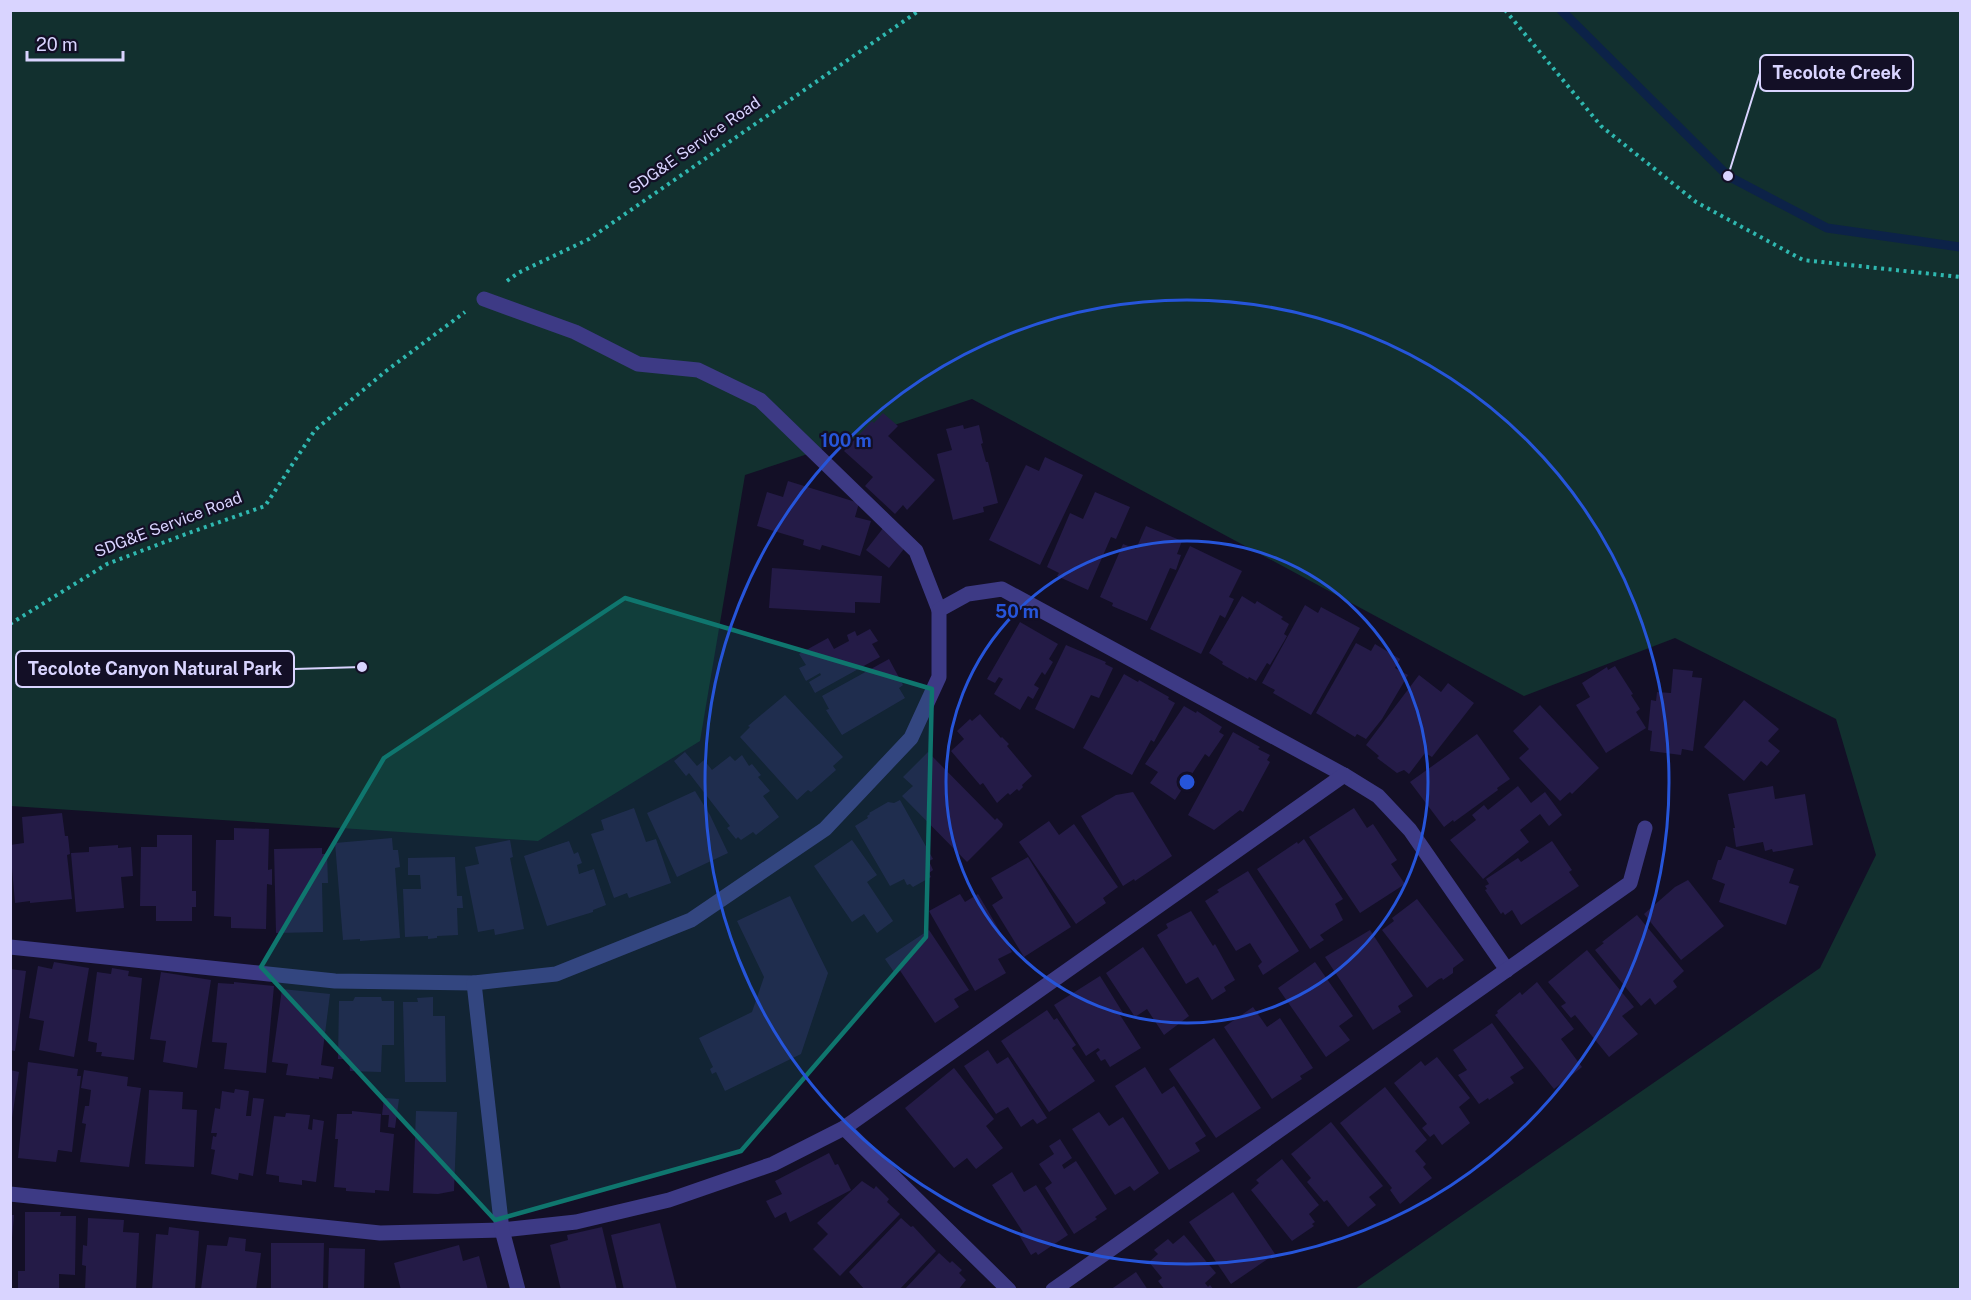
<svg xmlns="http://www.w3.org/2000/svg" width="1971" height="1300" viewBox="0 0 1971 1300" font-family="'Public Sans',sans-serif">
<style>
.green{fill:#12302f}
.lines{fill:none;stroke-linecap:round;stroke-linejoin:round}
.stream{stroke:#0c2248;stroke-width:9}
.building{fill:#241b47}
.path{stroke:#2fb8b0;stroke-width:4;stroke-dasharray:3 4.5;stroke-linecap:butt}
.service{stroke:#3d3a85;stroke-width:15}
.minor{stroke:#3d3a85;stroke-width:15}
.marked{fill:#0f766e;fill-opacity:0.2;stroke:#0f766e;stroke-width:4.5;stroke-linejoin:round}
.ring{fill:none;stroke:#2655da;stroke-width:3}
.labels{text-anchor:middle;stroke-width:4.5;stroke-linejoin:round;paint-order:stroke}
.street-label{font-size:16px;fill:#d9d4ff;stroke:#130f26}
.centre{fill:#2655da;stroke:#130f26;stroke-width:3}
.ring-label{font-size:18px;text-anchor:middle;font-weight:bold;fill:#2655da;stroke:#130f26;stroke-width:4.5;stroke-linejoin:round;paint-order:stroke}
.leader{fill:none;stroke:#d9d4ff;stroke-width:2}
.callout-dot{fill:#d9d4ff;stroke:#130f26;stroke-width:2}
.callout{fill:#130f26;stroke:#d9d4ff;stroke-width:2}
.callout-label{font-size:18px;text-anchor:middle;font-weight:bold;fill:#d9d4ff}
</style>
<rect width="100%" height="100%" fill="#130f26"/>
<path class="green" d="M10,11H1960V1289H1355L1820,968L1876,855L1836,719L1675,638L1524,696L972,399L745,475L700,741L538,841L11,806Z"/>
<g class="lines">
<path class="stream" d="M1561,10L1728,176L1827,228L1960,247"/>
</g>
<g class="building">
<path d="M883,413L898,426L888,436L935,480L907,510L903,505L895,514L865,486L873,477L844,451L872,421L874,423Z"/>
<path d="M963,425L964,429L979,425L983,443L981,444L986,462H988L998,503L983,507L984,512L953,520L937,454L952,450L946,429Z"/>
<path d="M1045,457L1083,475L1040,565L989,540L1026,465L1039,471Z"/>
<path d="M788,481L859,503L855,517L871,521L860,556L822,545L820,550L803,545L804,540L757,526L767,492L783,497Z"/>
<path d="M1095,492L1130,507L1116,539L1111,537L1088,590L1057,576L1059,573L1047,567L1070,513L1083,519Z"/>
<path d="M1146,526L1182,541L1177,554L1181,555L1176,570L1170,568L1147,621L1112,606L1113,603L1100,597L1123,544L1136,549Z"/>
<path d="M884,527L907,545L889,568L866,550Z"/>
<path d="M1190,546L1242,571L1229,597L1234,599L1225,618L1220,615L1201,654L1150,629Z"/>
<path d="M772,568L882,576L880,603L855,602V613L769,608Z"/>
<path d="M1242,596L1255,604L1257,601L1283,617L1281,619L1289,624L1284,634L1287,636L1270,665L1267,663L1256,681L1249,677L1248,679L1222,664L1223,662L1209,653Z"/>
<path d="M1305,605L1318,613L1321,607L1360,628L1311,715L1273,693L1275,690L1262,683Z"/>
<path d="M1020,622L1058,644L1049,659L1053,662L1045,675L1042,672L1034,685L1039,688L1033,699L1028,696L1020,710L994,694L1003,679L999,677L995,683L987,679Z"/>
<path d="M870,629L878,641L872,644L880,657L815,693L809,682L821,675L820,673L806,681L799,668L806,665L799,654L828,638L834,649L849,641L847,635L855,631L857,636Z"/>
<path d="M1356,643L1371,651L1375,644L1400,659L1395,668L1408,675L1382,719L1366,739L1357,734L1355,737L1316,713Z"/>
<path d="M1066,645L1106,662L1105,664L1113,668L1099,698L1091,695L1074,729L1035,709Z"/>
<path d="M889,659L903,685L899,688L905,698L842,735L826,710L829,709L822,696Z"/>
<path d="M1615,666L1633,694L1631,695L1640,709L1636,712L1646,728L1606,753L1576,705L1590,697L1582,683L1607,667L1608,670Z"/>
<path d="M1673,669L1693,671L1692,677L1702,678L1693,751L1682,749L1681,755L1650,751L1652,731L1648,730L1651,700L1656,701L1657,692L1671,693Z"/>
<path d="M1124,674L1138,682L1139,680L1169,697L1168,699L1175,703L1154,742L1151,740L1132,775L1083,748Z"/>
<path d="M1419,675L1441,692L1448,683L1474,703L1432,757L1425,753L1409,774L1404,770L1397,773L1377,758L1379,756L1366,745Z"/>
<path d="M785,695L843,757L833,766L836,770L811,792L808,790L797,800L740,737L750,727L748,726Z"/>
<path d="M1744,700L1779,729L1768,741L1780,751L1767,766L1761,761L1744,781L1704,747Z"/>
<path d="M1540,705L1599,768L1572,794L1570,792L1560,801L1519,758L1529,749L1513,731Z"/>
<path d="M1184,706L1196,713L1197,711L1222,727L1219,732L1224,735L1209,757L1205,754L1175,800L1150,783L1158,772L1145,764Z"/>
<path d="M980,714L1001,738L1002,737L1009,744L1007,746L1032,776L1022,785L1023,787L1019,791L1017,789L1010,795L1008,793L997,803L983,783L980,785L951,751L964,739L957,731L970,719L972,721Z"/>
<path d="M1233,732L1260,747L1258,749L1270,755L1267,760L1270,762L1243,812L1240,810L1214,830L1188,815Z"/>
<path d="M1477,734L1510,779L1497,788L1498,790L1454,822L1453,820L1444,827L1410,782Z"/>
<path d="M685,752L697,766L704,760L712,770L730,756L735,761L742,755L749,766L752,764L761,775L758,777L770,791L763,796L779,817L756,835L753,832L741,840L738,837L736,839L727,828L730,826L689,773L686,776L674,761Z"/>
<path d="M928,752L995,820L997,818L1003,824L1002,827L967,862L902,796L913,786L903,777Z"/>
<path d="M1518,786L1531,803L1545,792L1562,815L1549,826L1540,814L1520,830L1529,842L1483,879L1450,840L1476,820L1472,815L1484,805L1488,810Z"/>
<path d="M1773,786L1775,799L1805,794L1813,845L1773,852L1772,849L1765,851L1763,842L1736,847L1733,828H1735L1728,794Z"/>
<path d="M695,791L710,815L728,853L677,877L647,813Z"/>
<path d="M1133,792L1172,856L1135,881L1134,879L1123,886L1081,816L1116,795Z"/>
<path d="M900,800L933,859L929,861L933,870L929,873L931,877L913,887L910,884L907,885L904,879L890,886L855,826L868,818L867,816L870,814L869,813L888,802L894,803Z"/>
<path d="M634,808L646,842L656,839L671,883L629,898L627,893L614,898L591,834L604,830L601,820Z"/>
<path d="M1354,808L1367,828L1373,824L1397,860L1391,864L1405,884L1360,913L1309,837Z"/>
<path d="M62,813L65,836H68L70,854L67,855L72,899L30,903V901L15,903L10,845L24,843L22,817Z"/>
<path d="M1049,821L1059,835L1074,824L1118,887L1103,898L1106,903L1076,924L1019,842Z"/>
<path d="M234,828L269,829L268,870L272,869V885L267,884L266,929L231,928V917L214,916L216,840H234Z"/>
<path d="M157,835H192V891H196V907H192V921H156V906H140L141,847H157Z"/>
<path d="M392,838L393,850H398L400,867L395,868L400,938L360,941V939L343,940L335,843Z"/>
<path d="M1304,839L1343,899L1335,904L1343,920L1320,935L1324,940L1310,949L1257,869L1297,842L1298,844Z"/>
<path d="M510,840L513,857L510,858L524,929L495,935L494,929L478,932L465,867L479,864L475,847Z"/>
<path d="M852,840L877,875L867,882L893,921L877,933L864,914L852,922L814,866Z"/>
<path d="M569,841L574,854L578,852L582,863L577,865L579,874L594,869L606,905L593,910V912L547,926L524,856Z"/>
<path d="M1552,841L1572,870L1569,872L1579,886L1521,925L1512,910L1505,915L1503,912L1501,914L1485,890L1487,889L1485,886L1489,884L1486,879L1518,858L1521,862Z"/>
<path d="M118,845V848L131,847L133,876L121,877L124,908L76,912L71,853L89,852V847Z"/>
<path d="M1726,846L1794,869L1789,883L1799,886L1786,925L1719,902L1725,884L1712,879L1718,860H1721Z"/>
<path d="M322,848V854H327L328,883H322L323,932L276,933L274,849Z"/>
<path d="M455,857L457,896H462L463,908H457L458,935L437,936V938L428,939V936L405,937L403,889H421L420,875H408V858Z"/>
<path d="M1028,857L1071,927L1024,957L992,905L1003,898L991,878Z"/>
<path d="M1248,871L1299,951L1263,975L1258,966L1262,962L1250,943L1236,951L1205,901L1219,892L1217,890Z"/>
<path d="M1688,880L1724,926L1681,960L1644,914L1675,887Z"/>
<path d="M960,894L965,902L978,894L1012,952L998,959L1006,973L975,991L929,911Z"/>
<path d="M790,896L828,973L801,1054L725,1091L716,1072L712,1074L710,1069L713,1067L699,1038L752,1012L764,977L737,921Z"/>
<path d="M1417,899L1464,960L1453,968V973L1443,980L1442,978L1439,979L1427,988L1382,930L1394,921L1392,918Z"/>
<path d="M1191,911L1213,946L1215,944L1235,980L1224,987L1226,991L1212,1000L1198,977L1186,984L1157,935L1168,928L1166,924Z"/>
<path d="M1637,915L1684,971L1673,981L1677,987L1655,1005L1650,998L1641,1006L1595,950L1604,943L1602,942Z"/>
<path d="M929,930L969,990L954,999L959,1007L935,1023L899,969L894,972L885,959Z"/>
<path d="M1370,930L1413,996L1398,1006L1401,1012L1373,1030L1325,957Z"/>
<path d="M1143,947L1189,1016L1164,1035L1147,1009L1135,1017L1106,973Z"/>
<path d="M1587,950L1634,1007L1622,1016L1638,1034L1609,1057L1575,1015L1571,1018L1561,1006L1566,1003L1548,982Z"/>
<path d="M54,962L89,968L74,1057L39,1050L44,1021L29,1018L38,966L52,969Z"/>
<path d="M1315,962L1353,1016L1339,1026L1350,1040L1326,1057L1278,988Z"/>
<path d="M112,968L129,971L128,976L142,978L134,1060L101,1056L102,1052H96L97,1043L88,1041L97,972L111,974Z"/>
<path d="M10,969L26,971L15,1051L10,1050Z"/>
<path d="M161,972L211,980L197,1068L163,1062L166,1041L150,1039Z"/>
<path d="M1100,976L1123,1013L1120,1015L1141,1048L1110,1067L1105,1059L1101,1061L1096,1053L1100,1050L1098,1048L1086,1056L1054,1005Z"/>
<path d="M234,982L274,986L266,1073L224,1069L227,1043L212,1042L218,983L234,984Z"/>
<path d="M1537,982L1574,1029L1561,1039L1582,1067L1554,1089L1495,1015L1498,1013L1497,1011L1520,992L1522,995Z"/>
<path d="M282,989L330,994L321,1065L334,1067L332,1079L319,1077V1079L286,1075L288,1064L272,1062Z"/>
<path d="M355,997H381L382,1001H394V1045H382L381,1072L350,1071L349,1059H338L339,1001H353Z"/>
<path d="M433,997V1016H445L446,1082H405L403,1002H418L417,998Z"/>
<path d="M1253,1007L1267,1027L1280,1018L1313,1068L1300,1076L1302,1079L1272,1099L1224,1027Z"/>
<path d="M1047,1010L1054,1020L1057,1018L1076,1045L1072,1048L1095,1081L1049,1112L1001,1041Z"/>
<path d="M1492,1023L1524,1068L1510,1077L1514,1083L1489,1100L1488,1098L1479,1104L1458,1075L1467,1070L1453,1050Z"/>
<path d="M1214,1038L1261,1108L1216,1138L1169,1069Z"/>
<path d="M988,1050L997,1064L1008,1057L1047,1118L1037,1124L1033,1119L1021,1127L1008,1107L996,1114L964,1066Z"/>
<path d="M1437,1057L1470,1098L1459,1107L1470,1123L1442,1145L1434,1134L1430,1137L1422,1128L1427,1124L1394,1083L1421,1061L1425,1066Z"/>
<path d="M28,1062L78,1069L77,1076H81L72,1152L58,1150L56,1162L18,1158Z"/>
<path d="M1145,1067L1162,1094L1174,1086L1206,1136L1195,1143L1200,1151L1169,1170L1115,1086Z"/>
<path d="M954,1068L994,1119L986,1126L1003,1148L976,1169L967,1158L954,1168L905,1108Z"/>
<path d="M10,1070L19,1072L12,1118H10Z"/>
<path d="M84,1070L128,1077L127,1086L141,1088L129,1167L80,1162L86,1124L82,1123L85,1106H89L91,1090L81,1088Z"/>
<path d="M1385,1087L1427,1140L1415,1151L1426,1164L1423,1167L1432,1178L1400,1204L1390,1190L1392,1188L1340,1123Z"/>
<path d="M235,1089L249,1091L246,1116H251L253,1098L264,1099L253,1176L239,1173L238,1180L211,1174L215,1150L211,1149L213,1136L216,1137L217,1133H211L215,1108L220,1109L222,1091L234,1093Z"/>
<path d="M149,1090L183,1092L182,1109L197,1110L194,1167L145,1164Z"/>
<path d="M384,1098L399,1099L395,1128L388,1127L389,1115H382Z"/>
<path d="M352,1111L381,1114L380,1132L394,1134L389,1191L375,1190V1193L346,1191V1188L334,1187L338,1139H335L337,1114H352Z"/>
<path d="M416,1111L457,1112L454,1191L438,1194L413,1193Z"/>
<path d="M1099,1112L1109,1126L1123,1117L1159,1173L1134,1191L1130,1186L1115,1195L1072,1129Z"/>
<path d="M286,1113L310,1115L308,1129L312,1130L313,1119L324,1121L316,1182L302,1180V1185L279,1182V1176L266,1174L274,1116L285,1117Z"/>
<path d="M1331,1122L1383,1186L1369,1197L1376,1205L1348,1227L1327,1200L1324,1202L1307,1182L1311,1178L1291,1154Z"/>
<path d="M1060,1139L1072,1158L1062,1165L1064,1169L1076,1161L1107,1209L1095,1217L1097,1219L1074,1234L1045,1188L1052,1183L1039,1164L1054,1154L1049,1146Z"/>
<path d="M829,1153L835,1165L838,1164L851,1190L790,1222L786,1212L775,1218L766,1201L782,1194L775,1181Z"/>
<path d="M1282,1159L1319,1205L1309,1214L1315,1222L1312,1224L1314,1226L1292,1241L1251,1190L1259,1183L1256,1180Z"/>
<path d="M1012,1172L1024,1192L1036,1185L1068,1235L1038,1255L1036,1252L1031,1255L1019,1235L1023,1232L992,1185Z"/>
<path d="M862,1181L874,1189L876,1186L889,1199L887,1202L900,1214L840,1276L813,1249L828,1234L817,1223Z"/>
<path d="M1233,1192L1275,1254L1231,1284L1189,1222Z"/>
<path d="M25,1212H61L60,1216H76L75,1275L59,1274V1290H18V1271H25Z"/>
<path d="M10,1215H14L12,1238H10Z"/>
<path d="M88,1218L124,1220L123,1232L139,1233L136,1290H85L86,1266L82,1265L83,1245L87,1246Z"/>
<path d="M901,1218L911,1227L913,1226L936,1251L899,1290H865L849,1272Z"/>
<path d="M660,1223L677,1290H624L611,1235Z"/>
<path d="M169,1227L199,1231L195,1290H152L156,1234L168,1235Z"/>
<path d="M602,1227L617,1290H561L550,1245L568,1240L567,1235Z"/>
<path d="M1184,1235L1216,1273L1205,1283L1208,1287L1210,1285L1214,1290H1165L1158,1281L1162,1278L1149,1262L1158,1254L1154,1250L1168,1239L1173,1244Z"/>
<path d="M229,1237L246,1239L245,1251L261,1253L256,1290L201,1289L207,1245L227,1246Z"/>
<path d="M271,1243H324L323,1290H271Z"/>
<path d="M459,1245L463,1261L479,1256L488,1290H401L394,1263Z"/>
<path d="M329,1248L365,1249L364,1290H328Z"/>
<path d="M939,1253L950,1263L952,1261L962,1270L959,1273L966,1280L958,1290H904Z"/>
<path d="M1136,1272L1148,1290H1110Z"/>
</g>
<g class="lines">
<g class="path">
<path d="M1505,10L1601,126L1696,202L1803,260L1960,277"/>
<path d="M507,281L518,273L589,239L920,10"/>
<path d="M10,624L107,564L186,534L265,506L315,430L386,371L465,312"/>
</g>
<g class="service">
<path d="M484,299L575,332L638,364L698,370L760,400L916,551L939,610"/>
<path d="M10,947L335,981L474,983L556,974L691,920L825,829L911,738L939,677V610L968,594L1002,589L1344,775L1378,796L1410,830L1507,970"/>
<path d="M844,1128L1009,1290"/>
<path d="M10,1194L380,1233L502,1230L576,1222L669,1200L773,1164L844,1128L1344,775"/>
<path d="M1053,1290L1630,883L1645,828"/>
</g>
<path class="minor" d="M474,983L502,1230L518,1290"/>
</g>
<path class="marked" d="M625,598L932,689L926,937L741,1151L495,1220L261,967L384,758Z"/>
<g class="ring">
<circle cx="1187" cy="782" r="241"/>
<circle cx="1187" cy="782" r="482"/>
</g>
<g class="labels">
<g class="street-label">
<text transform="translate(694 145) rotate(-35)" y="6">SDG&amp;E Service Road</text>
<text transform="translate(168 524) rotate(-21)" y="6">SDG&amp;E Service Road</text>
</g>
</g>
<circle cx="1187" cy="782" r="9" class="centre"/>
<g class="ring-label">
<text x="846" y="447">100 m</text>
<text x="1017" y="618">50 m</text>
</g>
<path class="leader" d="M1728 176L1760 73M362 667L294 669"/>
<g class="callout-dot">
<circle cx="1728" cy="176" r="6"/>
<circle cx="362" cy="667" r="6"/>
</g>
<g class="callout">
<rect x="1760" y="55" width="153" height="36" rx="6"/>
<rect x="16" y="651" width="278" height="36" rx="6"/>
</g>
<g class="callout-label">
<text x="1837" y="79">Tecolote Creek</text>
<text x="155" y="675">Tecolote Canyon Natural Park</text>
</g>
<rect width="1971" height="1300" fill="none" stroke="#d9d4ff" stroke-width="24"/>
<path d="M27 51v9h96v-9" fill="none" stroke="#d9d4ff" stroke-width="3"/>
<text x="36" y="51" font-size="18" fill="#d9d4ff" stroke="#130f26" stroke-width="4.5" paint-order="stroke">20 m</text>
</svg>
